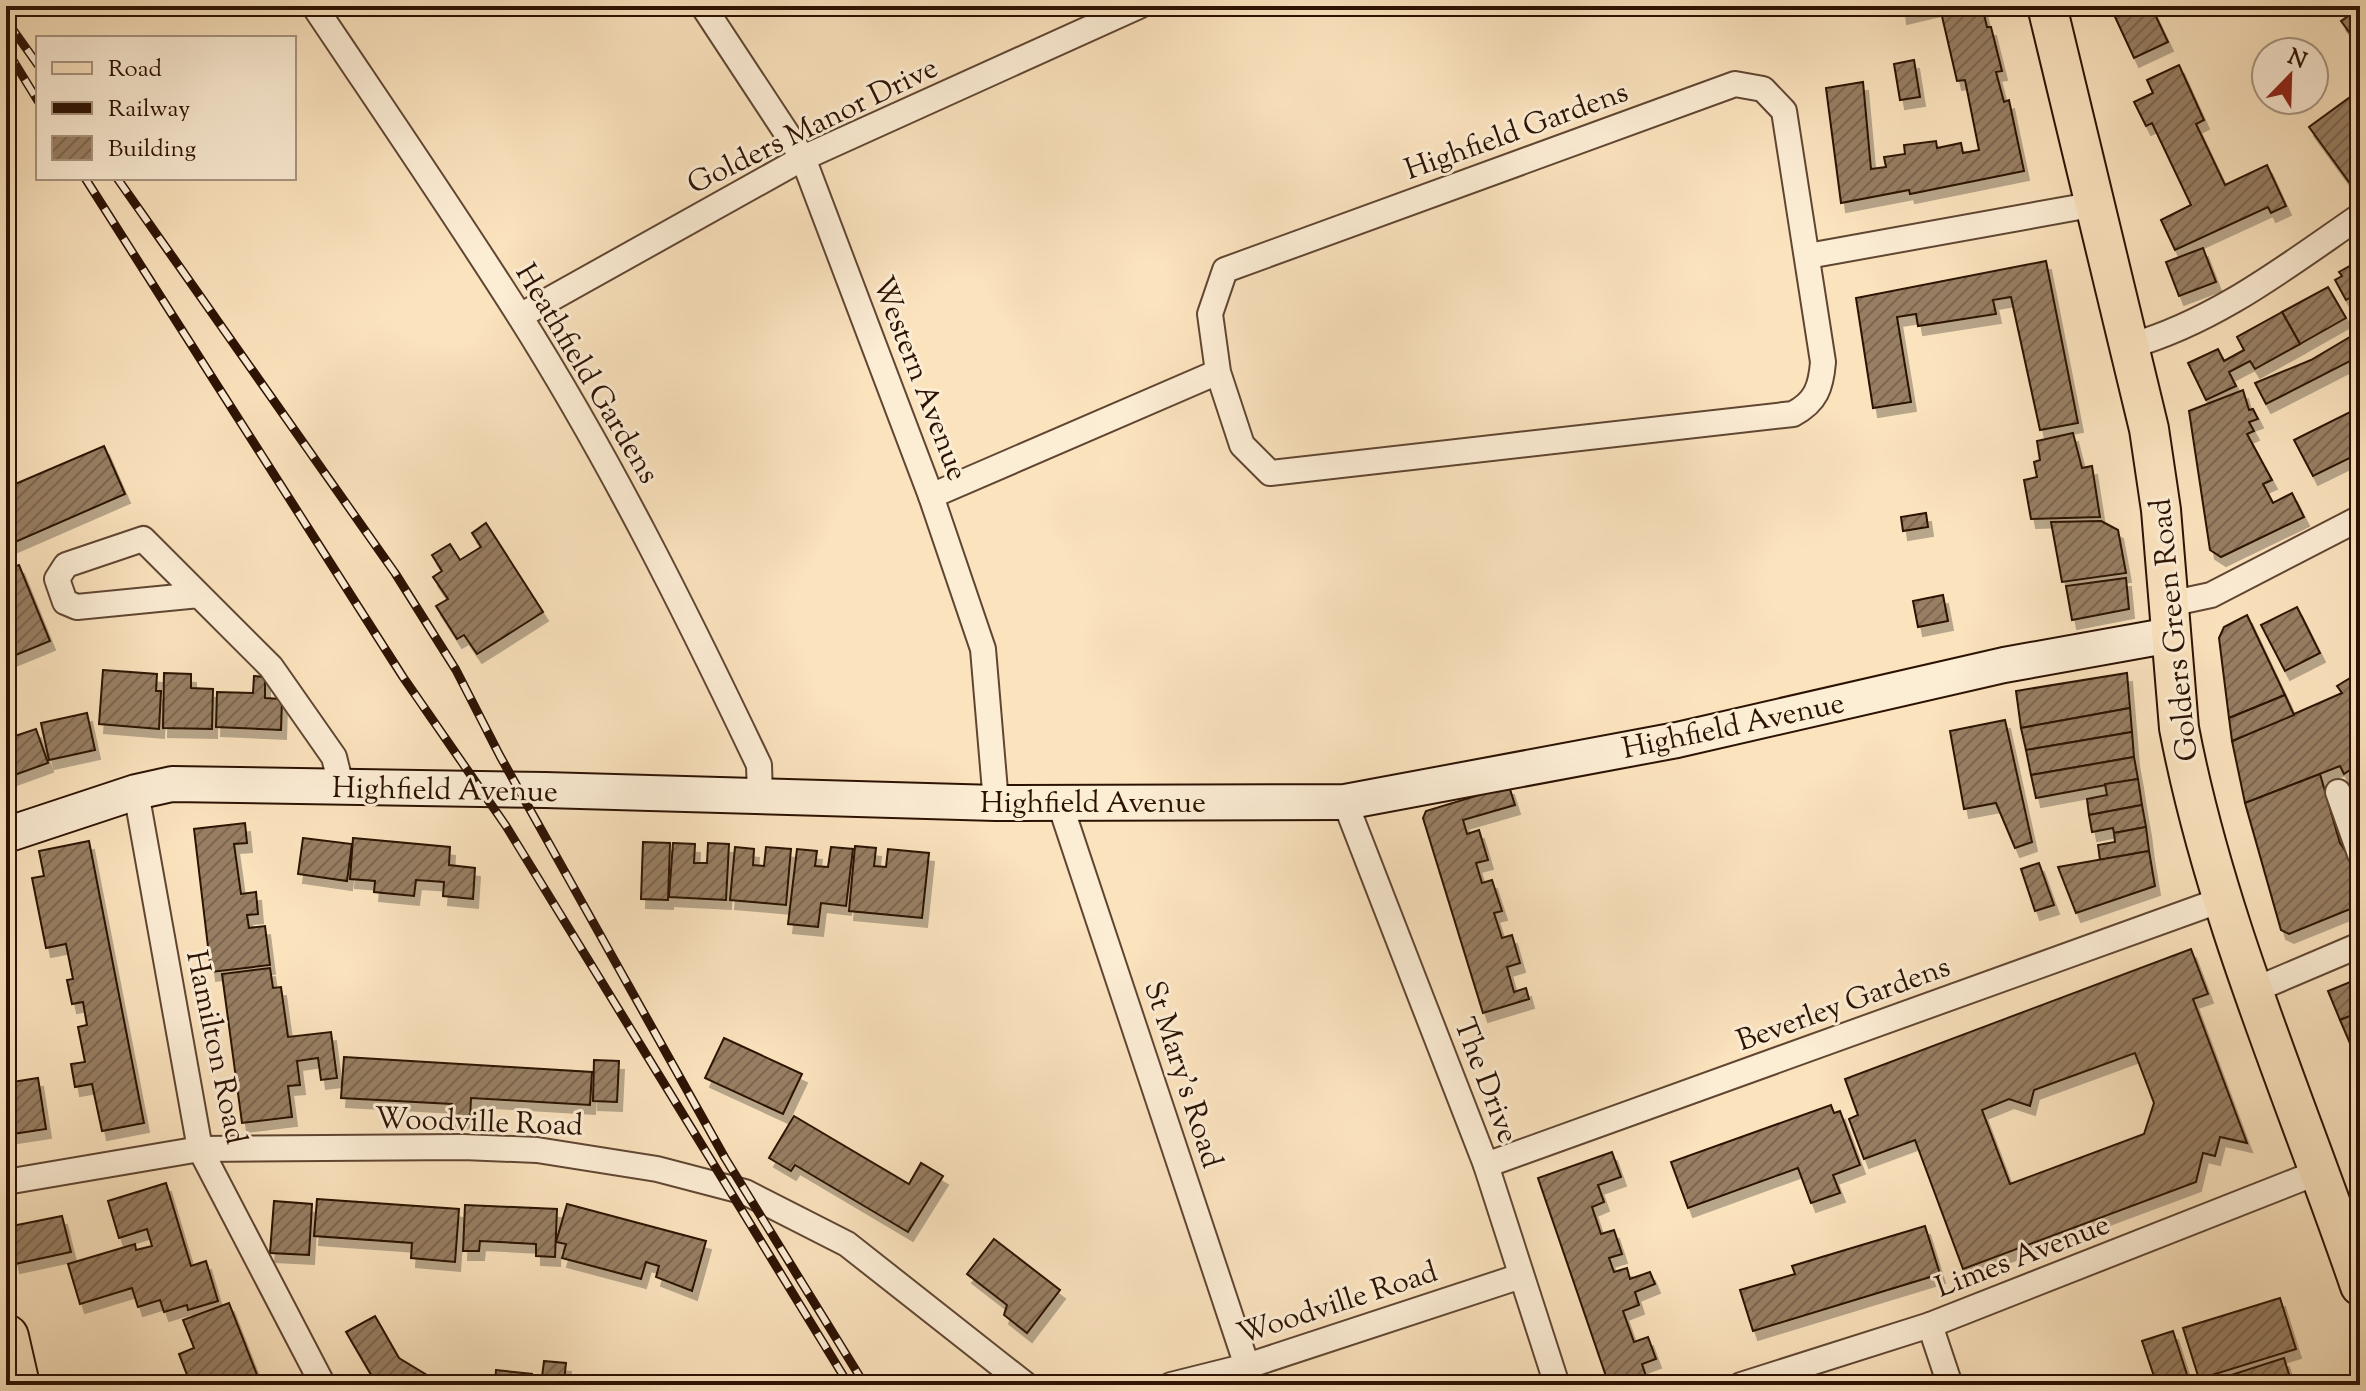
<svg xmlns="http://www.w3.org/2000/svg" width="2366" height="1391" viewBox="0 0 2366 1391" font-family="'Sorts Mill Goudy',serif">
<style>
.building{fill:url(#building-hatch);stroke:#2c1203;stroke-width:2;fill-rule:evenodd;filter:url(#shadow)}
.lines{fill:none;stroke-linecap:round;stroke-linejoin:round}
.street-casing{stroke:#604632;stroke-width:28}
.secondary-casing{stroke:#2c1203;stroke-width:38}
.primary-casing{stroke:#2c1203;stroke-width:42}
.highway-casing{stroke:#2c1203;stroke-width:48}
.street{stroke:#fcedd5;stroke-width:24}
.secondary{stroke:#fcedd5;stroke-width:34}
.primary{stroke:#fbe3be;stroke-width:38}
.highway{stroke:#fbe3be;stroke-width:44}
.rail-casing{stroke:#2c1203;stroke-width:9}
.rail{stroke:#fcedd5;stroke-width:6;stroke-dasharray:18;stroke-linecap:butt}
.labels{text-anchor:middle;stroke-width:6;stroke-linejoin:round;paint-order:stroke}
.street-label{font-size:30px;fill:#2c1203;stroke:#fcedd5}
</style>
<defs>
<pattern id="building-hatch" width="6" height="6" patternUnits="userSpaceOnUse" patternTransform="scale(2)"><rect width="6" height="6" fill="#987f64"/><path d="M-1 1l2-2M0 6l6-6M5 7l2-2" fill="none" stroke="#7c6750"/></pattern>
<filter id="shadow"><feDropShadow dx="5" dy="9" stdDeviation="0" flood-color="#0004"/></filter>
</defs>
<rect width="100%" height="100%" fill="#fbe3be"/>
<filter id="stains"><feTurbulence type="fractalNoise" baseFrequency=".0025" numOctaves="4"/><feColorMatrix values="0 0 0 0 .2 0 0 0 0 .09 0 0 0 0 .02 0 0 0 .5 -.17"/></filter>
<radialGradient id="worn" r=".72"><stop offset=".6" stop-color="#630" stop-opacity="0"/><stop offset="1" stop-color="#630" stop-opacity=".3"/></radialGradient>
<g class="building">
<path d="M1901,6H1936V7L1902,15Z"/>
<path d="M1968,6H1982L1987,27H1991L2002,71L1996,72L2004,102L2009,100L2024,171L1910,194L1909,190L1841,203L1826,88L1863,82L1871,169L1886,167L1884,157L1905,154L1904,145L1936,141L1937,148L1961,143L1963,153L1979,150L1965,80L1957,81L1941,12Z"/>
<path d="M2110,6H2151L2168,42L2134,58Z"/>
<path d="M2360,8V47L2341,21Z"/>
<path d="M1914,60L1920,97L1900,100L1894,64Z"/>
<path d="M2179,65L2204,120L2196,124L2225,185L2267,165L2286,206L2271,213L2268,207L2175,250L2161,220L2191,205L2152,123L2146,126L2134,102L2153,93L2147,80Z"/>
<path d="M2353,95L2360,104V174L2349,182L2309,127Z"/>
<path d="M2203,248L2216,282L2179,296L2166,262Z"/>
<path d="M2046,261L2078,423L2040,430L2011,297L1993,300L1996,314L1918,326L1916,314L1897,317L1911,402L1873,408L1856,298Z"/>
<path d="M2353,264L2360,276V292L2346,300L2335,280L2342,276L2339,272Z"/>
<path d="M2328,287L2346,318L2300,344L2282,312Z"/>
<path d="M2282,312L2300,344L2255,369L2250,361L2229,372L2236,386L2206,400L2188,363L2218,349L2224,361L2244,350L2237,337Z"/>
<path d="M2360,331V356L2266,404L2255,383L2311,360Z"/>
<path d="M2243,390L2249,410L2253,409L2258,419L2249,422L2254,431L2247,434L2272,480L2263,484L2273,503L2292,493L2304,517L2221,557L2210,550L2189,411Z"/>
<path d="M2360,407V453L2313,476L2294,440Z"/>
<path d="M2073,433L2082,468L2092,466L2100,517L2031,519L2024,480L2037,477L2034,462L2040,460L2037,441Z"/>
<path d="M104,446L125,494L6,546V488Z"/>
<path d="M1926,513L1928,527L1903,531L1901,517Z"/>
<path d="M2101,521L2118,530L2126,573L2062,582L2051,522Z"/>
<path d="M486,523L543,612L477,654L464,635L457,639L436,606L448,599L433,577L442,571L432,555L450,544L460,560L481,547L472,533Z"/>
<path d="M19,565L50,641L6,659V570Z"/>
<path d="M2126,578L2129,609L2072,620L2066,586Z"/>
<path d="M1943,595L1948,621L1918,627L1913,601Z"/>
<path d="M2297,607L2320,653L2285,671L2261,625Z"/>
<path d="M2247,615L2285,695L2229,718L2219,638L2224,627Z"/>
<path d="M103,670L157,674L156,691H161L159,729L99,724Z"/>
<path d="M2360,672V763L2344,774L2340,766L2245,803L2232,741L2342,693L2337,686Z"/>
<path d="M164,673L191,674V688L213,689L212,729L163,728Z"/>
<path d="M2127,673L2130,708L2021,728L2016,691Z"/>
<path d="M254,676L265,677V698L282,699L281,730L216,727L217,692L253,693Z"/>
<path d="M2285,695L2294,715L2232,741L2229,718Z"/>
<path d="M2130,708L2132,732L2026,750L2021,728Z"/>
<path d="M87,713L95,750L49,760L41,723Z"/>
<path d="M2005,720L2032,842L2015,848L1996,803L1964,809L1950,731Z"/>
<path d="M36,729L48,763L6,778V739Z"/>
<path d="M2132,732L2134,757L2031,775L2026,750Z"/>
<path d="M2134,757L2138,779L2036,798L2031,775Z"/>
<path d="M2320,774L2340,843L2360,873V905L2289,934L2281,930L2245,803Z"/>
<path d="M2138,779L2142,805L2089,815L2087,799L2107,795L2105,784Z"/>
<path d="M1509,786L1515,805L1463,820L1467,834L1479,830L1488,860L1476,863L1482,883L1492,880L1502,911L1494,913L1502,938L1512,935L1520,963L1507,967L1514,992L1526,988L1529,999L1483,1013L1423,818L1426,811Z"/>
<path d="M2142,805L2146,827L2114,833L2113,828L2092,832L2089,815Z"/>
<path d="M245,823L247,843L234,844L241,894L256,892L258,914L247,915L249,928L265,926L270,965L211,972L194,829Z"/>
<path d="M2146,827L2149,851L2100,860L2098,845L2115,842L2114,833Z"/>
<path d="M303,838L352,844L347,881L298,874Z"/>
<path d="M353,838L450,847L449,865L475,868L473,899L443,896L444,882L416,880L414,896L374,892L375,881L350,879Z"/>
<path d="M89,841L144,1123L102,1131L92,1084L75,1087L71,1064L85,1062L78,1027L87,1025L83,1002L72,1004L67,980L73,979L66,944L46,948L32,878L44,876L39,851Z"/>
<path d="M643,842L670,843L668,900L641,899Z"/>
<path d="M673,843L695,844L694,863H707L708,843L729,844L726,900L669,897Z"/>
<path d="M855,846L876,848L874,866L886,867L888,849L929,853L922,918L849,911Z"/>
<path d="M735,847L754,849L753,865L764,866L766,847L791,849L786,905L730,900Z"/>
<path d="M831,847L853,849L846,906L821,903L818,927L788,924L797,849L817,851L815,866L828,867Z"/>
<path d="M2149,851L2155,886L2076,913L2058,867Z"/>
<path d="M2039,863L2054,905L2035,911L2021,869Z"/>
<path d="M2191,949L2208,994L2193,999L2247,1143L2220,1137L2215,1156L2203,1153L2196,1182L1963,1269L1915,1140L1864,1159L1849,1119L1858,1115L1845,1079ZM2135,1053L2154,1103L2144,1134L2010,1184L1982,1110L2009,1099L2030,1106L2034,1090Z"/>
<path d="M270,968L273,988L281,987L288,1037L331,1032L337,1078L321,1080L318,1058L297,1061L300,1085L288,1086L292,1117L242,1123L222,974Z"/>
<path d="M2360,978V1012L2340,1020L2328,991Z"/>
<path d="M2360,1012V1045L2352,1048L2340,1020Z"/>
<path d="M724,1038L802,1074L783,1114L705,1078Z"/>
<path d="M344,1057L592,1072L590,1105L471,1098L470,1120L451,1119L452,1104L341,1098Z"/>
<path d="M594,1060L619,1061L617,1102L593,1101Z"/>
<path d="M38,1078L46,1129L6,1135V1083Z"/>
<path d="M1831,1105L1834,1113L1840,1111L1860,1165L1833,1175L1840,1193L1811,1203L1798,1168L1688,1208L1671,1162Z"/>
<path d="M794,1116L909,1184L921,1163L943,1176L908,1232L795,1165L791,1171L769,1158Z"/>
<path d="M1612,1152L1621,1177L1598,1185L1604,1202L1592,1207L1601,1234L1614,1230L1622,1254L1609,1258L1614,1272L1627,1268L1630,1279L1650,1272L1655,1284L1635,1292L1639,1305L1623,1311L1634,1342L1648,1337L1656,1359L1642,1364L1648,1382L1639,1385H1609L1538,1178Z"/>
<path d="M166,1183L191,1266L206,1261L218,1301L188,1310L187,1305L164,1312L160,1300L138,1307L132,1288L80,1304L68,1264L135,1244L136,1250L152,1246L147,1229L119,1238L108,1201Z"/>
<path d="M317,1199L459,1209L455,1262L411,1258L412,1243L314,1236Z"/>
<path d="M274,1201L312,1204L309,1255L270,1253Z"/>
<path d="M567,1204L706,1241L692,1291L656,1277L659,1266L646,1262L641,1279L562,1258L566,1244L556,1242Z"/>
<path d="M465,1205L557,1209L555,1257L536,1256V1244L480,1241L479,1251H463Z"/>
<path d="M62,1216L71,1252L15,1264L7,1227Z"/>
<path d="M1925,1226L1940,1274L1753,1331L1740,1290L1795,1274L1792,1266Z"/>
<path d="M994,1239L1060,1290L1027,1333L1004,1315L1007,1305L967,1274Z"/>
<path d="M2280,1298L2296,1349L2199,1379L2183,1328Z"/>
<path d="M229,1303L261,1385H209L207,1381L191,1385L179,1354L194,1348L183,1320Z"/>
<path d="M375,1316L399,1358L437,1381L488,1385H384L373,1378L346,1332Z"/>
<path d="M2173,1331L2189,1381L2157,1385L2142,1341Z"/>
<path d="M2284,1358L2292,1384L2207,1385L2206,1383Z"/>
<path d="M544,1361L566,1363L564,1382L595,1385H541Z"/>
<path d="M496,1370L532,1374L531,1385H495Z"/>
</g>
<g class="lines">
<g class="street-casing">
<g id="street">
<path d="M314,6C383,109 453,211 519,315C610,459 686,612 759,765L760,795"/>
<path d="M703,6L803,158L931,496L983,649L996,803"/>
<path d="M1808,256L2096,204"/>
<path d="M520,316L803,158L1139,6"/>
<path d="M2130,346C2217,321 2287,266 2360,216"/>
<path d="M931,496L1218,372L1210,314L1225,270L1735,84L1763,89L1784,111L1823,362C1821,387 1816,402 1793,414L1270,473L1242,445L1218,372"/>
<path d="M199,595L77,607L65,602L57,579L66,565L143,539L271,667L334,757L342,789"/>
<path d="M2169,604L2211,595L2360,518"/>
<path d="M136,792L200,1149L323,1385"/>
<path d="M2338,792L2360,854"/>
<path d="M1059,801L1247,1366"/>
<path d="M1345,802L1486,1165L1557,1385"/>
<path d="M2252,991L2360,945"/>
<path d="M1486,1165L2221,900"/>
<path d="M6,1182L200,1149L463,1147L537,1150L657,1169L745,1192L847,1244L1026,1385"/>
<path d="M1930,1325L1950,1385"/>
<path d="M1171,1385L1247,1366L1521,1276"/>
<path d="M1741,1385L1930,1325L2321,1171"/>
</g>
</g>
<g class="secondary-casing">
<path id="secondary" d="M6,835L136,792L172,784L545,790L996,803L1345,802L1677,740L2004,665L2171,635"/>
</g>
<g class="primary-casing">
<path id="primary" d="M2047,6L2149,429L2161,510L2179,728C2216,921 2297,1101 2360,1286"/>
</g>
<g class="highway-casing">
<path id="highway" d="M6,1337L17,1385"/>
</g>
<use href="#street" class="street"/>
<use href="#secondary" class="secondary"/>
<use href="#primary" class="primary"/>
<use href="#highway" class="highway"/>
<g class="rail-casing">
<g id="rail">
<path d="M6,20L38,65"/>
<path d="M6,49L38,101"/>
<path d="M85,178L403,677L506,826L849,1385"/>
<path d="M117,178L395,573L456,670L500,756L725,1158L865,1385"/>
</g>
</g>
<use href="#rail" class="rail"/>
</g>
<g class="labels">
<g class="street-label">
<text transform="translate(812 125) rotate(-26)" y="10">Golders Manor Drive</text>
<text transform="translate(1516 130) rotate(-20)" y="10">Highfield Gardens</text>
<text transform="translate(588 373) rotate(59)" y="10">Heathfield Gardens</text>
<text transform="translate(921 378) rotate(69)" y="10">Western Avenue</text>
<text transform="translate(2173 630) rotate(-96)" y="10">Golders Green Road</text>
<text transform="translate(1733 725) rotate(-12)" y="10">Highfield Avenue</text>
<text transform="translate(445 789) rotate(1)" y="10">Highfield Avenue</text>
<text x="1093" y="812">Highfield Avenue</text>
<text transform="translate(1843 1003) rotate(-20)" y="10">Beverley Gardens</text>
<text transform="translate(217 1047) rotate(78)" y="10">Hamilton Road</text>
<text transform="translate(1184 1074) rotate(72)" y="10">St Mary's Road</text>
<text transform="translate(1487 1080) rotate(69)" y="10">The Drive</text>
<text transform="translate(479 1121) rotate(2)" y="10">Woodville Road</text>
<text transform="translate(2022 1255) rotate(-21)" y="10">Limes Avenue</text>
<text transform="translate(1337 1302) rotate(-18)" y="10">Woodville Road</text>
</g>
</g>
<rect width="2366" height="1391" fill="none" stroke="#fbe3be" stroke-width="32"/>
<rect x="8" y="8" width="2350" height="1375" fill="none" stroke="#2c1203" stroke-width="4"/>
<rect x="16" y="16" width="2334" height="1359" fill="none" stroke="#2c1203" stroke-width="2"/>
<rect x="36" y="36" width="260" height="144" fill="#fcedd5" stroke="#a99581" stroke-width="2"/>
<rect x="52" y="62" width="40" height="12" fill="#fbe3be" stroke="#a99581" stroke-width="2"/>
<text x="108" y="76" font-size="24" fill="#2c1203">Road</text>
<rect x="52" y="102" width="40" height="12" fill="#2c1203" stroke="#a99581" stroke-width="2"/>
<text x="108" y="116" font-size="24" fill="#2c1203">Railway</text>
<rect x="52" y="136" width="40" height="24" fill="url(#building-hatch)" stroke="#a99581" stroke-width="2"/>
<text x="108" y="156" font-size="24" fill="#2c1203">Building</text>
<g transform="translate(2290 76) rotate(23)"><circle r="38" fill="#fcedd5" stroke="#a99581" stroke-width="2"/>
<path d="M0-6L14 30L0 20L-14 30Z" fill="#8f2418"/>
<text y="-12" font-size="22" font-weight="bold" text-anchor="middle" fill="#2c1203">N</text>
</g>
<rect width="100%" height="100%" filter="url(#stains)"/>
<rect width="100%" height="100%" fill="url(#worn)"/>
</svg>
